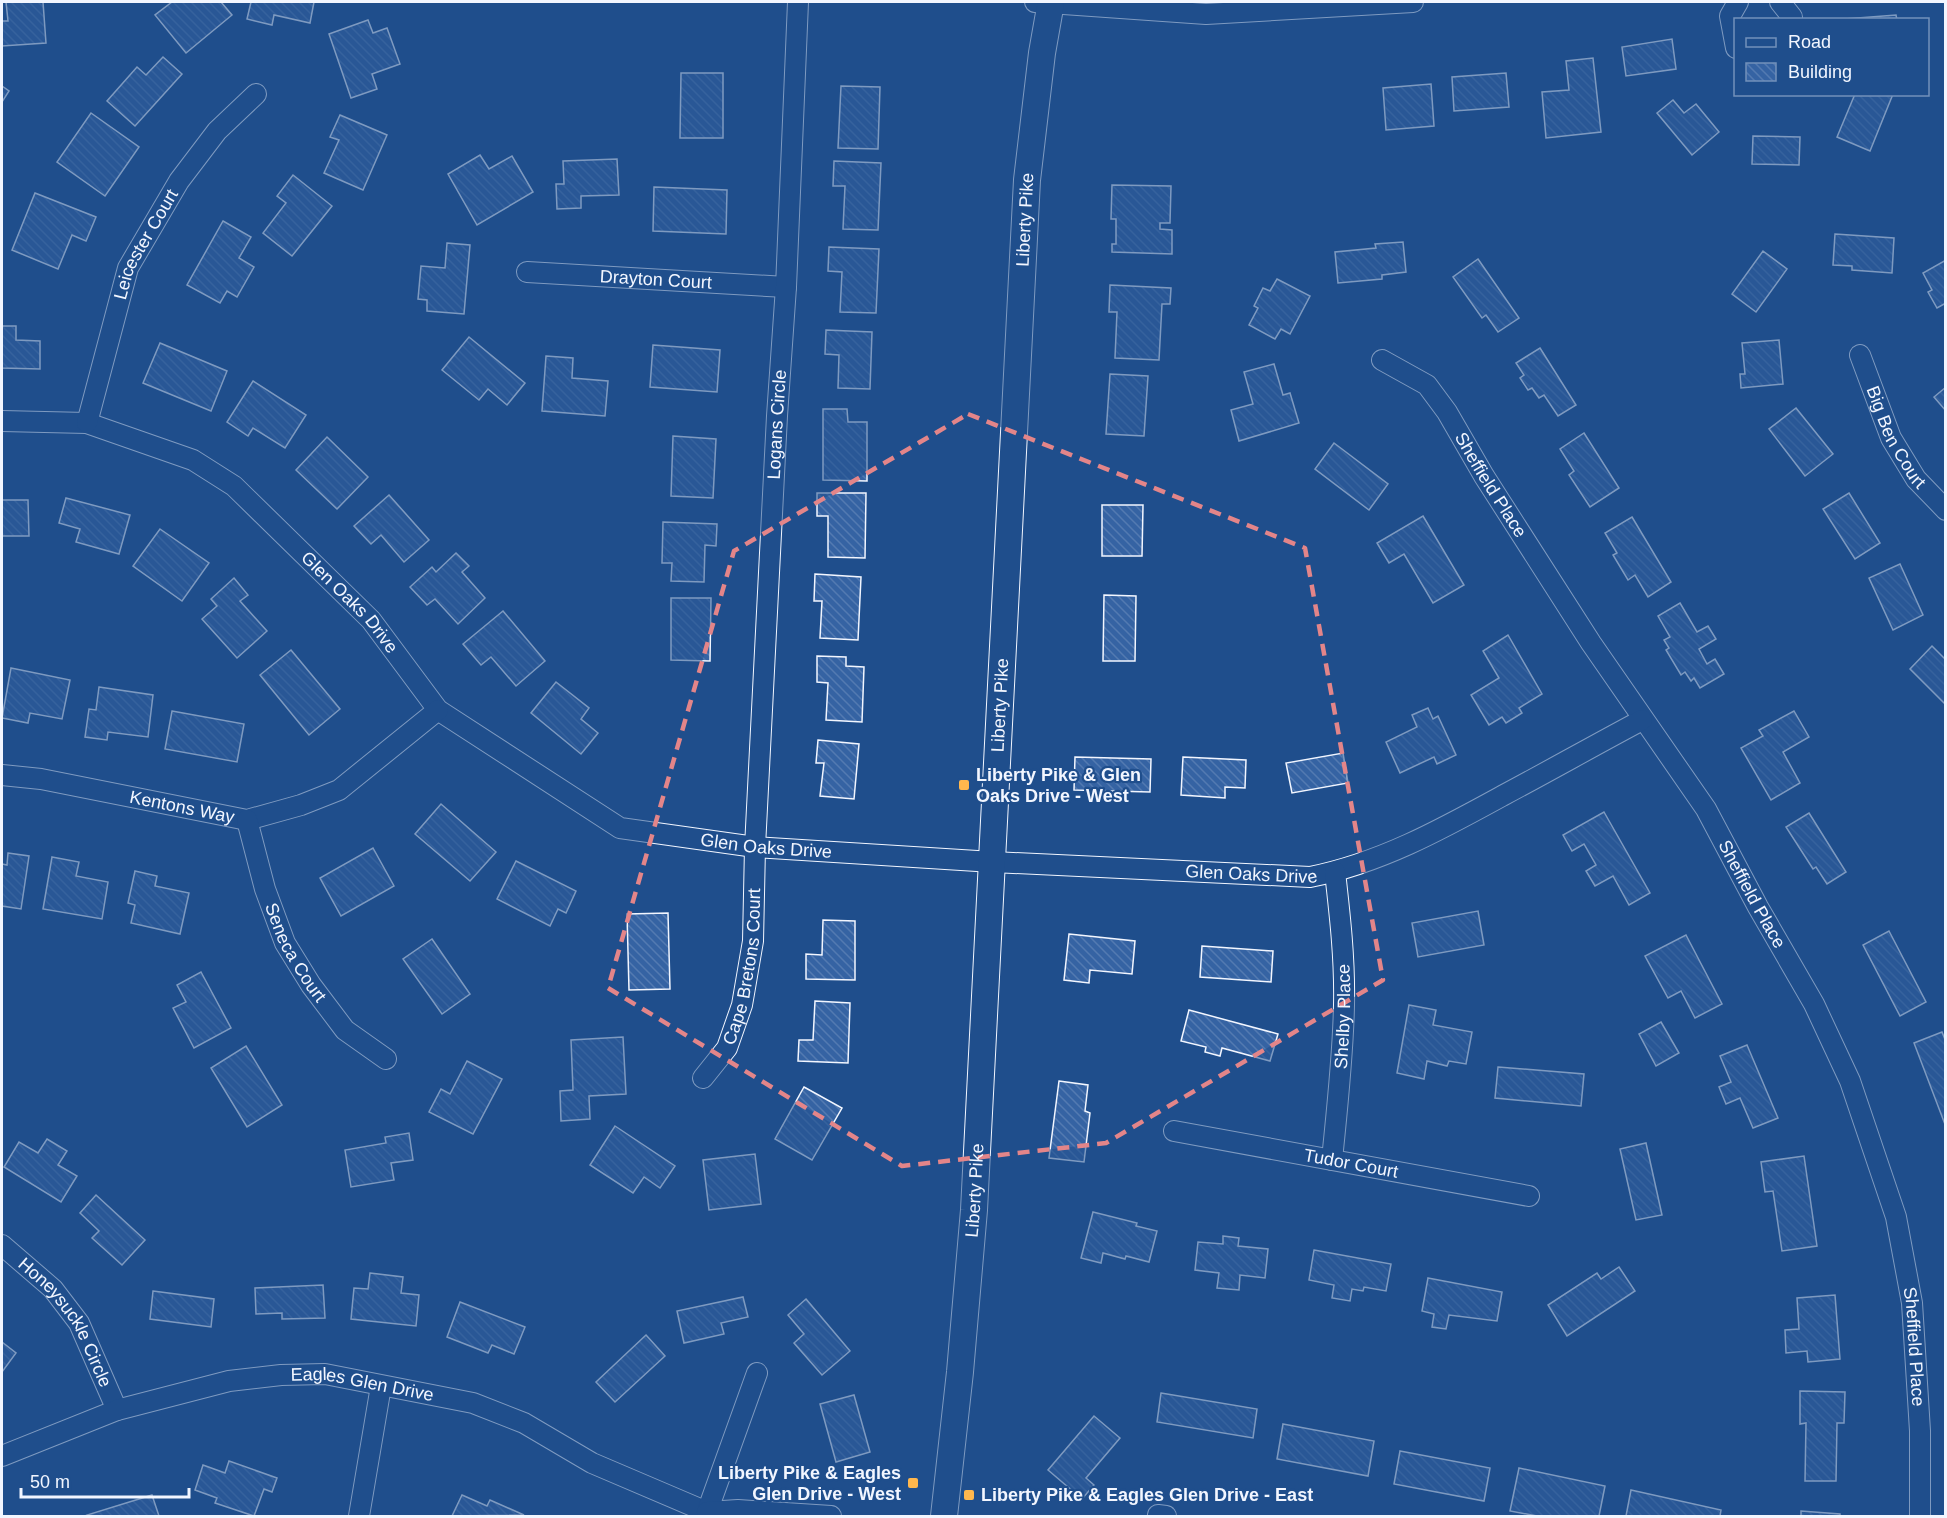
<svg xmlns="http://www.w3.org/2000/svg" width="1947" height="1518" viewBox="0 0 1947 1518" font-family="Arial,sans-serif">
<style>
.building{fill:url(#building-back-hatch);stroke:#f2f6ff;stroke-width:1.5}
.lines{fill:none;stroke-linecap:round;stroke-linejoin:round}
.minor-casing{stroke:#f2f6ff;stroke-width:22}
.tertiary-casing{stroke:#f2f6ff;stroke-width:28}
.minor{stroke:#1f4e8c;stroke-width:20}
.tertiary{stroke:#1f4e8c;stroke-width:26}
.marked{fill:none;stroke:#e38589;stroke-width:4.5;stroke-dasharray:12 8;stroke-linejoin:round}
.poi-dot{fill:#ffb74d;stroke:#1f4e8c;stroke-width:2}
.labels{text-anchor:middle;stroke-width:4.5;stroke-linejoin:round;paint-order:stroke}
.street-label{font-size:18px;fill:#f2f6ff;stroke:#1f4e8c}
.poi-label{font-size:18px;font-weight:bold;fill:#f2f6ff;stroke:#1f4e8c;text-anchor:start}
</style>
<defs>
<pattern id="building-back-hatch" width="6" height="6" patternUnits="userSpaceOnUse" patternTransform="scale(1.5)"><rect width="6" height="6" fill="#3563a3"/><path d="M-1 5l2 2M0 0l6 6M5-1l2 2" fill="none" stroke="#537ab1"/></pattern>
</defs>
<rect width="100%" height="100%" fill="#1f4e8c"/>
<g class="building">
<path d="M6,2H43L46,43L2,46V21H8Z"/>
<path d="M172,2H221L232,15L186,53L155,15Z"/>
<path d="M251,2H314L310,23L274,15L272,25L247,19Z"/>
<path d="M1896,15L1897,20H1845V19Z"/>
<path d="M368,20L373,33L387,28L400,64L372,74L377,89L351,98L329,34Z"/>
<path d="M1672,39L1676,69L1626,76L1622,47Z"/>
<path d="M163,57L182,74L135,126L107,101L137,67L146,75Z"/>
<path d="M1593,58L1601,132L1546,138L1542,92L1569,90L1566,61Z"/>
<path d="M681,73H723V138H680Z"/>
<path d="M1506,73L1509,107L1454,111L1452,77Z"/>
<path d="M1431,84L1434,126L1386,130L1383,88Z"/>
<path d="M2,86L9,91L2,102Z"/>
<path d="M841,86L880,87L878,149L838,148Z"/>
<path d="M1855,94H1893L1870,151L1837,137Z"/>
<path d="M1673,100L1684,113L1696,104L1719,132L1692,155L1657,113Z"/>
<path d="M91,113L139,147L105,196L57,162Z"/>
<path d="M340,115L387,135L363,190L324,173L339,140L330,137Z"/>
<path d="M1753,136L1800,137L1799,165L1752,164Z"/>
<path d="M480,155L489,169L512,156L533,192L477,225L448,174Z"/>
<path d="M617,159L619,195L581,196V208L557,209L556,184H564L563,161Z"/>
<path d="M834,161L881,163L878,230L843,229L845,186H833Z"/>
<path d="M293,175L332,206L292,256L263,233L286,203L277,196Z"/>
<path d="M1112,185L1171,186L1170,223H1160V229L1172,230V254L1112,252V244H1116V219H1111Z"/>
<path d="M654,187L727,190L726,234L653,231Z"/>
<path d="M35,193L96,217L86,241L72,235L58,269L12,250Z"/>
<path d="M223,221L251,237L239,258L254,267L237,297L227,291L220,303L187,285Z"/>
<path d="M1835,234L1894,238L1892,273L1852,270V266L1833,265Z"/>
<path d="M1403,242L1406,272L1382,275V279L1338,283L1335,252L1376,248L1375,244Z"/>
<path d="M447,243L470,245L464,314L427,311V300L418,299L421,266L445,268Z"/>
<path d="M829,247L879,249L876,313L840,312L842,272L828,271Z"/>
<path d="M1763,251L1787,269L1756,312L1732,294Z"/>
<path d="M1478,259L1519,318L1498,332L1486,315L1482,318L1453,277Z"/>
<path d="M1946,260V303L1937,308L1928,292L1932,290L1923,273Z"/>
<path d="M1277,279L1310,296L1290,334L1281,329L1275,339L1249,325L1258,308L1254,306L1263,288L1270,291Z"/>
<path d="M1110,285L1171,288L1170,304H1162L1159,360L1115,358L1117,312H1109Z"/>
<path d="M2,326H16V340L40,341V369L2,368Z"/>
<path d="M826,330L872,332L870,389L838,388L839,355L825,354Z"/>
<path d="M469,337L525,383L507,405L488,389L479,400L442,370Z"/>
<path d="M1779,340L1783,384L1741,388L1740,374H1745L1742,343Z"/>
<path d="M160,343L227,371L211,411L143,383Z"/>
<path d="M653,345L720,350L717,392L650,387Z"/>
<path d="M1540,348L1576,405L1558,416L1544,395L1539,398L1532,388L1528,390L1520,378L1524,375L1516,363Z"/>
<path d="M546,356L573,358L572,378L608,381L605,416L542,411Z"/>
<path d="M1274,364L1283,395L1290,393L1299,423L1239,441L1231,410L1253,404L1244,372Z"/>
<path d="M1110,374L1148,376L1144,436L1106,434Z"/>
<path d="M253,381L306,415L285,448L253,428L248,436L227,422Z"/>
<path d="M1946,387V411L1934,397Z"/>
<path d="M1796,408L1833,454L1805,476L1769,429Z"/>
<path d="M823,409H847L848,422H867V481L823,480Z"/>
<path d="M1584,433L1619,488L1590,507L1569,475L1574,471L1560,449Z"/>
<path d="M673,436L716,439L713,498L671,496Z"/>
<path d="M327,437L368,477L337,509L296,470Z"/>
<path d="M1334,443L1388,484L1369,510L1315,469Z"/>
<path d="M817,493H866L865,558L828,557V516H817Z"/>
<path d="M1849,493L1880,543L1855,559L1823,509Z"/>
<path d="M389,495L429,540L404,562L381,535L371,544L354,526Z"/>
<path d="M66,498L130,515L119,554L76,542L80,529L59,523Z"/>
<path d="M2,500H28L29,536H2Z"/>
<path d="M1102,505H1143L1142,556H1102Z"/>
<path d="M1423,516L1464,585L1433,603L1404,554L1389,563L1377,543Z"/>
<path d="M1632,517L1671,582L1648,597L1635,575L1628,580L1613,555L1617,553L1605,533Z"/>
<path d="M663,522L717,524L716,546L705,545L704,582L671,581L672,563H662Z"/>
<path d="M160,529L209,563L182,601L133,566Z"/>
<path d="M456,553L469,566L462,572L485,598L458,624L435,599L427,605L410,587L432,567L436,572Z"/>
<path d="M1900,564L1923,615L1893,630L1869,578Z"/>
<path d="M815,574L861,577L858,640L820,638L822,601H814Z"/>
<path d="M234,578L248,595L240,601L267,631L237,658L202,619L217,606L211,599Z"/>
<path d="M1104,595L1136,596L1135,661H1103Z"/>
<path d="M671,598H711L710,661L671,660Z"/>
<path d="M1680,603L1697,632L1708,626L1716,639L1699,649L1707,664L1715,659L1724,674L1700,688L1694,678L1691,681L1685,672L1681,675L1666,650L1669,648L1664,640L1670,637L1658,616Z"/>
<path d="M503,611L545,661L516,686L491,657L481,665L463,644Z"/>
<path d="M1508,635L1542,694L1519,708L1522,713L1506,723L1502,717L1489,725L1471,695L1499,678L1483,651Z"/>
<path d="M1932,646L1946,660V705L1910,669Z"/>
<path d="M291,650L340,709L309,735L260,675Z"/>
<path d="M817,656L846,657V666L864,667L862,722L826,720L828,683L817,682Z"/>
<path d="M11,668L70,680L62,719L30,713L28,723L2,718Z"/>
<path d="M556,682L589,708L581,719L598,733L581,754L531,713Z"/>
<path d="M99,687L153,695L148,737L108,732L107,740L85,737L89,709L96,710Z"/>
<path d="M1428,708L1433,719L1438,716L1456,755L1437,764L1434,757L1400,773L1386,742L1417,727L1412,715Z"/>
<path d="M172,711L244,724L237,762L165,749Z"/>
<path d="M1794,711L1809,737L1783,752L1800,783L1771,800L1741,748L1763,736L1759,730Z"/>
<path d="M818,740L859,744L854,799L820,796L824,763H816Z"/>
<path d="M1343,753L1348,783L1292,793L1286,763Z"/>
<path d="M1075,757L1151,759L1150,792L1074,790Z"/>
<path d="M1183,757L1246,760L1245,788L1225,787V798L1181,795Z"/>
<path d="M441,804L496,852L470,881L415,834Z"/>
<path d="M1604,812L1650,893L1629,905L1613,876L1595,886L1586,871L1596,865L1584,844L1572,851L1563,835Z"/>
<path d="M1809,813L1846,872L1827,884L1816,867L1813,869L1786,827Z"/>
<path d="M373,848L394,886L341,916L320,878Z"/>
<path d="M8,853L29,856L21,909L2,906V864L7,865Z"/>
<path d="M52,857L79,862L76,876L108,882L102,919L43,909Z"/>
<path d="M516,861L576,891L566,913L558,909L550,926L497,899Z"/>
<path d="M135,871L157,876L155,886L189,893L180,934L131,923L135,905L128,903Z"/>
<path d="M1478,911L1484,945L1418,957L1412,923Z"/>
<path d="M668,913L670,989L629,990L627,914Z"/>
<path d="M823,920L855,921V980L806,979V954L822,955Z"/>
<path d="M1889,931L1926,1002L1900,1016L1863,945Z"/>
<path d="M1069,934L1135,941L1132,974L1090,970L1089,983L1064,980Z"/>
<path d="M1686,935L1722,1004L1695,1018L1681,991L1668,998L1645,956Z"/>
<path d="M432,939L470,994L442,1014L403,959Z"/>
<path d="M1202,946L1273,951L1271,982L1200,977Z"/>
<path d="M201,972L231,1028L194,1048L173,1008L186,1002L177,985Z"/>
<path d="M815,1001L850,1003L848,1063L798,1061L799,1040H813Z"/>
<path d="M1409,1005L1436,1010L1433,1025L1472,1032L1466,1064L1449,1061L1447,1066L1427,1061L1424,1079L1397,1073Z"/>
<path d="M1189,1010L1278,1034L1270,1061L1222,1048L1220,1056L1205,1052L1206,1047L1181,1041Z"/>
<path d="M1661,1022L1679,1053L1656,1066L1639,1034Z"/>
<path d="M1942,1032L1946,1042V1127L1914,1043Z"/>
<path d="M623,1037L626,1094L589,1096L590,1119L561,1121L560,1091L573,1090L571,1040Z"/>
<path d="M1747,1045L1778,1118L1753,1128L1740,1098L1726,1104L1719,1087L1731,1082L1720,1056Z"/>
<path d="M246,1046L282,1105L247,1127L211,1068Z"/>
<path d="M467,1061L502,1079L473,1134L429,1112L441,1089L450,1094Z"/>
<path d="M1498,1067L1584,1074L1581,1106L1495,1098Z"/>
<path d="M1059,1081L1088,1085L1085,1111L1090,1113L1084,1162L1049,1158Z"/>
<path d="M804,1087L842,1108L812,1160L775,1139Z"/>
<path d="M615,1126L675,1166L660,1188L644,1177L633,1193L590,1165Z"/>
<path d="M409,1133L413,1160L391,1163L394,1180L351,1187L345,1150L386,1143L385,1137Z"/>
<path d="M47,1139L67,1151L58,1165L77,1176L61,1202L4,1167L19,1142L38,1153Z"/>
<path d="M1646,1143L1662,1215L1636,1220L1620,1149Z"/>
<path d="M755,1154L761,1204L709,1210L703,1160Z"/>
<path d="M1804,1156L1817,1246L1782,1251L1773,1191L1765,1192L1761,1162Z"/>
<path d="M96,1195L145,1240L122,1265L92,1238L99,1231L80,1213Z"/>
<path d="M1093,1212L1137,1223L1136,1226L1157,1231L1149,1262L1126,1256L1125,1259L1103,1253L1101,1263L1081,1258Z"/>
<path d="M1223,1236L1239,1238L1238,1246L1268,1249L1265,1278L1240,1275L1239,1290L1217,1288L1219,1273L1195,1270L1198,1242L1223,1244Z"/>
<path d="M1314,1250L1391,1264L1386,1291L1364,1287L1363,1291L1352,1289L1350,1301L1332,1298L1334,1285L1309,1280Z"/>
<path d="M1619,1267L1635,1291L1567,1336L1548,1305L1597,1273L1601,1279Z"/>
<path d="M370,1273L403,1277L401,1293L419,1295L416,1326L351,1319L354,1288L368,1289Z"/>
<path d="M1428,1278L1502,1292L1497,1321L1449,1315L1446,1329L1432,1327L1434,1314L1422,1311Z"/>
<path d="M323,1285L325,1318L282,1319V1313L256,1314L255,1288Z"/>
<path d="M153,1291L214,1299L211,1327L150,1319Z"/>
<path d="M1835,1295L1840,1359L1808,1362L1807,1351L1786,1353L1785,1330L1799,1329L1797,1298Z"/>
<path d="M743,1297L748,1317L721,1323L724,1334L684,1343L677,1311Z"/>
<path d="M806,1299L850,1351L822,1375L794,1343L804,1334L788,1315Z"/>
<path d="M460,1302L525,1327L514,1354L492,1345L488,1353L447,1337Z"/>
<path d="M646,1335L665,1356L615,1402L596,1382Z"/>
<path d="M2,1342L16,1353L2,1372Z"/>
<path d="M1800,1391L1845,1392L1844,1423H1837L1836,1481H1805L1806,1423L1800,1424Z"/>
<path d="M1161,1393L1257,1409L1253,1438L1157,1422Z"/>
<path d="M854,1395L870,1452L836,1462L820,1404Z"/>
<path d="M1094,1416L1120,1438L1086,1478L1094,1485L1082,1499L1048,1470Z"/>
<path d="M1283,1424L1374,1441L1368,1476L1277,1459Z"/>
<path d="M1400,1451L1490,1468L1484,1501L1394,1484Z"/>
<path d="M229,1461L277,1478L272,1492L264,1489L254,1516L215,1503L217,1498L195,1490L203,1465L225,1473Z"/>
<path d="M1519,1468L1605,1486L1599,1516H1537L1510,1511Z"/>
<path d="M1631,1490L1721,1510L1720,1516H1626Z"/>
<path d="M152,1495L159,1516H88L87,1515Z"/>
<path d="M462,1495L487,1506L490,1500L524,1515L452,1516Z"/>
<path d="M1801,1511L1840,1514V1516H1801Z"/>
</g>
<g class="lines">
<g class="minor-casing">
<g id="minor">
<path d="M1035,2L1206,14L1413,2"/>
<path d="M1780,2L1792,17V20"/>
<path d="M1736,48L1730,16L1738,2"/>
<path id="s1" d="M527,272L786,287"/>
<path id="s2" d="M1860,355L1891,438L1916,479L1946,510"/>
<path id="s3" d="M1382,360L1427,385L1447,412L1484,476L1591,643L1706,809L1758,907L1814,1004L1850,1081L1896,1217L1912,1303L1920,1431V1516"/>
<path id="s4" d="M2,421L87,423L193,460L234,486L371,620L438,710L620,828L755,847L993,862L1310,877C1380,863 1440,830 1502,796C1549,771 1595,745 1642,720"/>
<path id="s5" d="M87,423L128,268L179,181L217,131L256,94"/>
<path id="s6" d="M2,775L41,779L247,820L301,805L339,790L438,710"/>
<path id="s7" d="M247,820L265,889L285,943L311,985L345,1030L386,1059"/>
<path id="s8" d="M703,1078L727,1048L742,1005L753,941L755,847L777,416L786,287L798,2"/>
<path id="s9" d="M1174,1131L1529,1196"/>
<path id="s10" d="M1332,1160C1337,1109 1343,1057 1344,1005C1345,960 1340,916 1335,872"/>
<path id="s11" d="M2,1245L53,1289L79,1323L117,1410"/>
<path id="s12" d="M2,1456L117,1410L229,1381L281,1375L325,1374L473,1403L524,1423L592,1463L707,1512L712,1516"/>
<path d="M707,1512L757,1373"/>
<path d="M707,1512L738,1510L831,1516"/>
<path d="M1158,1515L1166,1516"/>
<path d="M359,1516L381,1386"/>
</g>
</g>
<g class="tertiary-casing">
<g id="tertiary">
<path id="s13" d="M944,1516L960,1372L974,1210L1027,180L1042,53L1051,2"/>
</g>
</g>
<use href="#minor" class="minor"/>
<use href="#tertiary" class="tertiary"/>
</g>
<path d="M0 0H1947V1518H0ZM968,414L1305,548L1383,980L1106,1143L902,1166L608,988L734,551Z" fill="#1f4e8c" fill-opacity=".55" fill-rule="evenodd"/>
<path class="marked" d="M968,414L1305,548L1383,980L1106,1143L902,1166L608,988L734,551Z"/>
<g class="poi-dot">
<rect x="958" y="779" width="12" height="12" rx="3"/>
<rect x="907" y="1477" width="12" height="12" rx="3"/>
<rect x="963" y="1489" width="12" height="12" rx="3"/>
</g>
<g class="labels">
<g class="street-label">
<text dy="6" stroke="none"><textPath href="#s13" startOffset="1299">Liberty Pike</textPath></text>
<text dy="6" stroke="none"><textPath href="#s5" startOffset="189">Leicester Court</textPath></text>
<text dy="6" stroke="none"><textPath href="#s1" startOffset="129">Drayton Court</textPath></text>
<text dy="6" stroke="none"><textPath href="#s8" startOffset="666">Logans Circle</textPath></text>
<text dy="6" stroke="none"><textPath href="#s2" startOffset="90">Big Ben Court</textPath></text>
<text dy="6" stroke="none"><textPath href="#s3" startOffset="170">Sheffield Place</textPath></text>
<text dy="6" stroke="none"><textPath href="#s4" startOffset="410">Glen Oaks Drive</textPath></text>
<text dy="6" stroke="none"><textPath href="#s13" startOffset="813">Liberty Pike</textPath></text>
<text dy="6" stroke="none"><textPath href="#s6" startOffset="183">Kentons Way</textPath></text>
<text dy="6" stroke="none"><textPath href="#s4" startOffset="914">Glen Oaks Drive</textPath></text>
<text dy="6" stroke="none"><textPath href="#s4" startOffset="1400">Glen Oaks Drive</textPath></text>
<text dy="6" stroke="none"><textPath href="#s3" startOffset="656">Sheffield Place</textPath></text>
<text dy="6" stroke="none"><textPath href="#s7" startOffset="142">Seneca Court</textPath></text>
<text dy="6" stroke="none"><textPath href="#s8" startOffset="122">Cape Bretons Court</textPath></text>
<text dy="6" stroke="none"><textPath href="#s10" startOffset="144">Shelby Place</textPath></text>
<text dy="6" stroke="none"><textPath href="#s9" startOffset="180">Tudor Court</textPath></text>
<text dy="6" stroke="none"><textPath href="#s13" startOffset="327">Liberty Pike</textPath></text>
<text dy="6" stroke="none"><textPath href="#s11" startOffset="102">Honeysuckle Circle</textPath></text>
<text dy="6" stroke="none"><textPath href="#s3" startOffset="1142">Sheffield Place</textPath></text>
<text dy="6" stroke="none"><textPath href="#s12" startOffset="374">Eagles Glen Drive</textPath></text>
</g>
<g class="poi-label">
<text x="976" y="781">Liberty Pike &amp; Glen<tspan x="976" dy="21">Oaks Drive - West</tspan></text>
<text x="901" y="1479" text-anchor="end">Liberty Pike &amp; Eagles<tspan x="901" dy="21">Glen Drive - West</tspan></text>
<text x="981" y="1501">Liberty Pike &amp; Eagles Glen Drive - East</text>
</g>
</g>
<rect width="1947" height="1518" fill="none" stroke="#f2f6ff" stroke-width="6"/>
<rect x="1734" y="18" width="195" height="78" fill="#1f4e8c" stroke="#7391ba" stroke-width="1.5"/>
<rect x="1746" y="38" width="30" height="9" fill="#1f4e8c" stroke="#7391ba" stroke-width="1.5"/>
<text x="1788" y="48" font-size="18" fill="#f2f6ff">Road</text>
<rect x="1746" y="63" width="30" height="18" fill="url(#building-back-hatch)" stroke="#7391ba" stroke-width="1.5"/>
<text x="1788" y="78" font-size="18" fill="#f2f6ff">Building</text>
<path d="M21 1488v9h168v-9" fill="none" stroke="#f2f6ff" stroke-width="3"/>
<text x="30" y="1488" font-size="18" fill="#f2f6ff" stroke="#1f4e8c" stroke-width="4.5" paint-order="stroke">50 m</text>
</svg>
